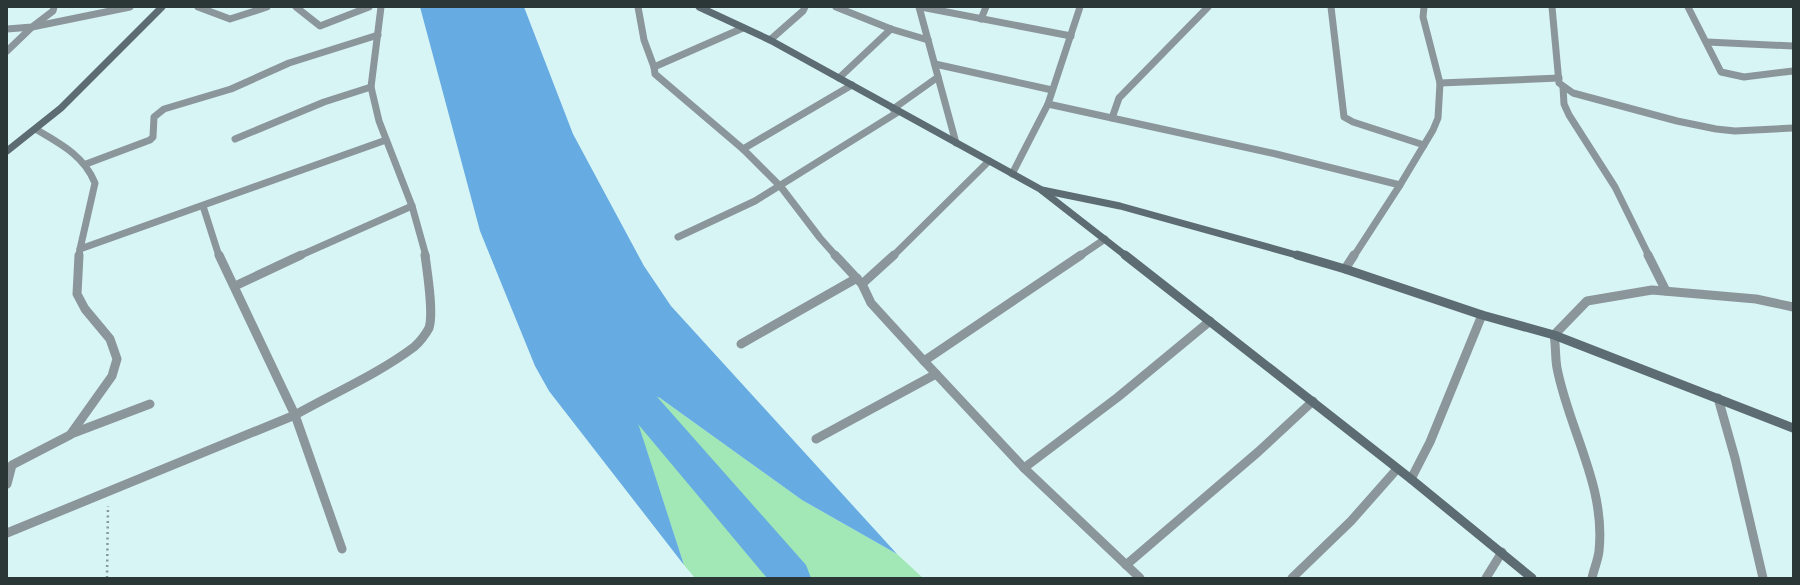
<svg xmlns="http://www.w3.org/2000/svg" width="1800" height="585" viewBox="0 0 1800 585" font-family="'Noto Sans',sans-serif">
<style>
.green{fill:#a1e8b6}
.water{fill:#66abe1}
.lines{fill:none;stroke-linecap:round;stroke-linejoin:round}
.river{fill:#66abe1;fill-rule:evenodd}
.path{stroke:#849899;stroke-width:2.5;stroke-dasharray:2 3.5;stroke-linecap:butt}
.street-far1{stroke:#8b969a;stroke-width:7}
.street{stroke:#8b969a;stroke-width:9}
.secondary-far1{stroke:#5c6c72;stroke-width:7}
.secondary{stroke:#5c6c72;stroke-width:9}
</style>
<rect width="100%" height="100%" fill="#d8f5f6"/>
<path class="green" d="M624,383L660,398L802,500L897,554L923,578H695L684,565Z"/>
<path class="water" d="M420,7H524L573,134L644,266L671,306L897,554L802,500L660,398L625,383L684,565L549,391L535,366L480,231Z"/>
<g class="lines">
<path class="river" d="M598,337L609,341L636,373L806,565L811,578H767L612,393L587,359L582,350L587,341Z"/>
<path class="path" d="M107,578L108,506"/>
<g class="street-far1">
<path d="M198,7L230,19L267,7"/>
<path d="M296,7L320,26L369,7"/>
<path d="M381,7L371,87L379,121L412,206L426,256"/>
<path d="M638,7L644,40L654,67"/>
<path d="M836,7L891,29L928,40"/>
<path d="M919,7L956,143"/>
<path d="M921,7L1071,36"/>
<path d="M1331,7L1344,117L1353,122L1424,145"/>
<path d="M1552,7L1559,83L1573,93L1677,121L1716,129L1735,131L1793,128"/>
<path d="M1688,7L1721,72L1744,77L1793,71"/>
<path d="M981,19L986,7"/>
<path d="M743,28L654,67L655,74L743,149L781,187L820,238L836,256"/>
<path d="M7,29L32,27L130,7"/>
<path d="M770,40L803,11L805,7"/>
<path d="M1707,42L1793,46"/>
<path d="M7,51L32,27L53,11L54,7"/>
<path d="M935,64L1052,90"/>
<path d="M839,78L891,29"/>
<path d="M1440,83L1559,78"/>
<path d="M1563,87L1564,104L1569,115L1615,187L1649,256"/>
<path d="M1048,104L1276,154L1400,185"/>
<path d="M893,109L938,77"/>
<path d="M1112,118L1119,98L1208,7"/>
<path d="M37,130C61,144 84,156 95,183L80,249L386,140"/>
<path d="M235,139L324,102L371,87"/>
<path d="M743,149L852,85"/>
<path d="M86,164L150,140L153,137L154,117L164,109L231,89L289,63L378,35"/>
<path d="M1012,174L1048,104L1080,7"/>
<path d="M203,206L219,256"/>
<path d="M678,237L755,201L898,112"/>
<path d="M79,256L80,249"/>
<path d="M299,256L412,206"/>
<path d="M893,256L989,161"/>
<path d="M1080,256L1105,239"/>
<path d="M1354,256L1400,185L1433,130L1438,118L1440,83L1423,17L1424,7"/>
</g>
<g class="street">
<path d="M835,255L862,284L871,303L924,361L1081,255"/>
<path d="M1648,255L1666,291"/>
<path d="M1345,269L1354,255"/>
<path d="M862,284L894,255"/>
<path d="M235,286L301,255"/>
<path d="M741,344L857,278"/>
<path d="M924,361L1024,468L1140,578"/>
<path d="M1718,398L1735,458L1763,578"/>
<path d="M71,434L150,404"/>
<path d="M816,439L936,374"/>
<path d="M1024,468L1118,397L1210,321"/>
<path d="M1411,479L1430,442L1482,315"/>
<path d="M7,484L12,465L70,435L112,376L117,359L110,339L85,309L77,294L79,255"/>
<path d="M7,533L295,415L219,255"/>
<path d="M342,549L295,415C334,393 378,374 414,347C419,343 426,334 429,328C434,313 427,271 425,255"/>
<path d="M1126,565L1258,452L1313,401"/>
<path d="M1292,578L1351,521L1397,469"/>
<path d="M1486,578L1502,552"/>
<path d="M1592,578C1594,569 1598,560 1599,551C1606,486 1569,430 1557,368C1555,357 1556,346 1554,335L1587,301L1652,290L1756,299L1793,307"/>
</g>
<g class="secondary-far1">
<path d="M699,7L770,40L1040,189L1126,256"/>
<path d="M7,151L61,108L162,7"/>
<path d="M1042,190L1120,206L1300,256"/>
</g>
<g class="secondary">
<path d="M1125,255L1411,479L1532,578"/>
<path d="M1297,255L1345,269L1482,315L1554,335L1793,428"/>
</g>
</g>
<rect width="1800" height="585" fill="none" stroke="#2b3637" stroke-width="16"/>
</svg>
